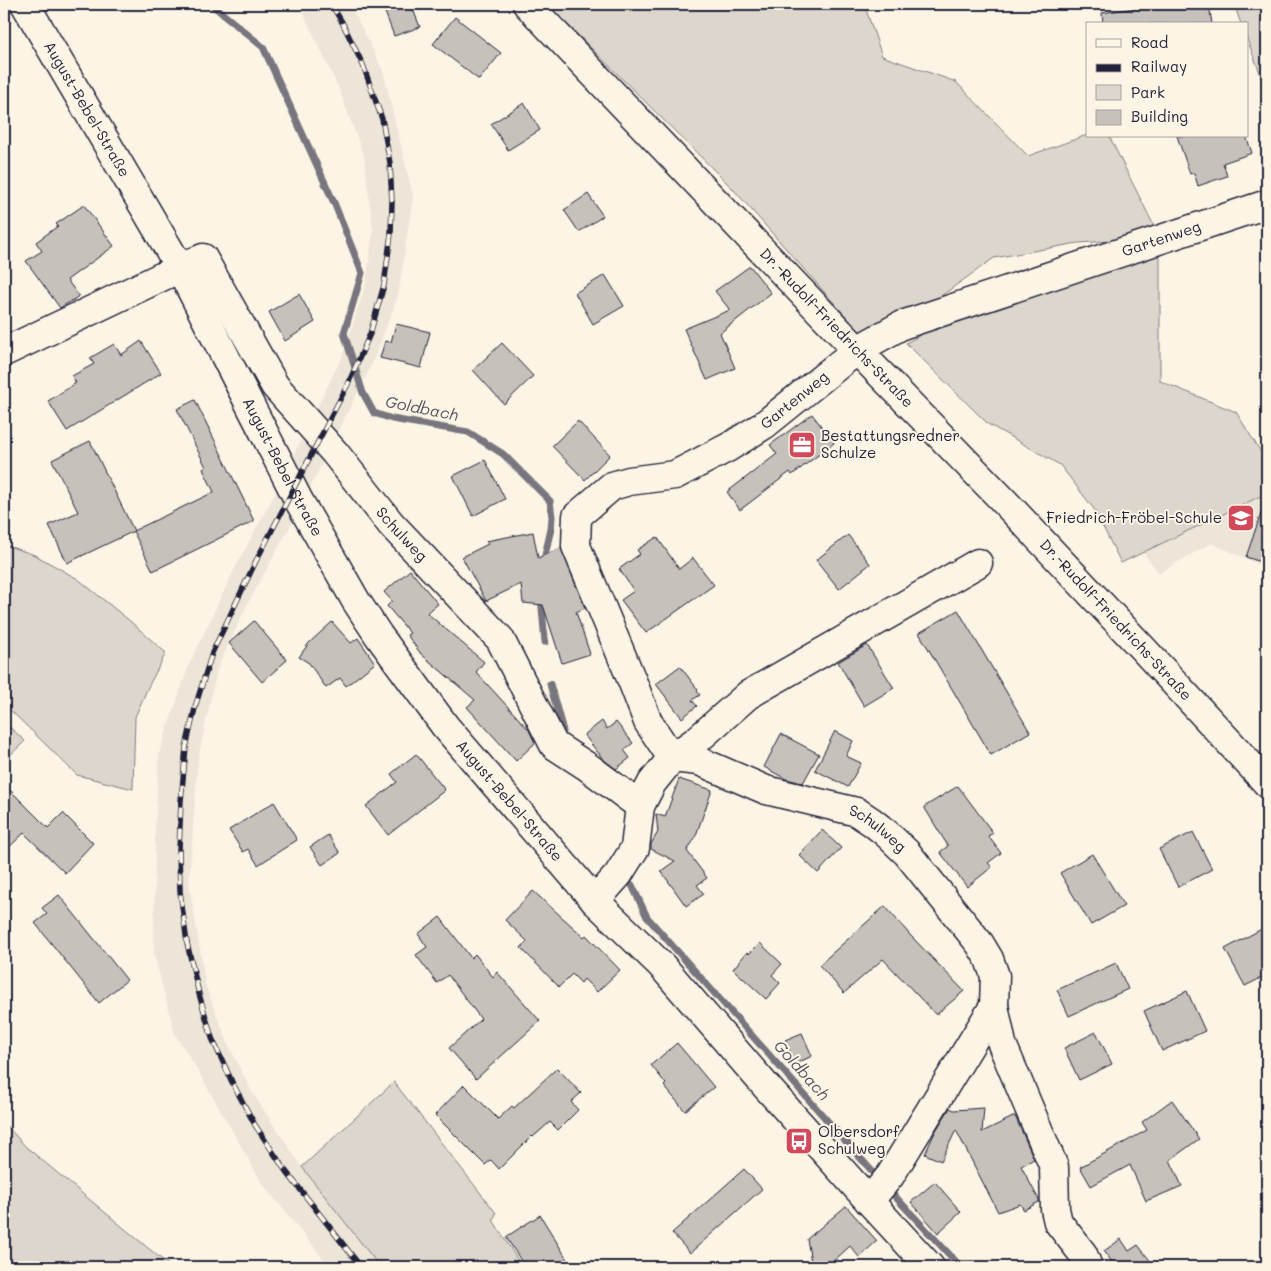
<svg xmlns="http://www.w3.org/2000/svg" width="1271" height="1271" viewBox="0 0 1271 1271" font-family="Mali,sans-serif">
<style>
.built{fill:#ece5d8}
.green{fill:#dcd6cc;stroke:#7f7c84}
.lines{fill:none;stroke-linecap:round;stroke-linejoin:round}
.stream{stroke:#78757e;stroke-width:7}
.building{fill:#c6c1bb;stroke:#22223b}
.minor-casing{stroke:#22223b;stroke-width:31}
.major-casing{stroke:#22223b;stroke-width:31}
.minor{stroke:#fcf5e5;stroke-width:28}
.major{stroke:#fcf5e5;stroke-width:28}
.rail-casing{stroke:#22223b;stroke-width:5.5}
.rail{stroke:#fcf5e5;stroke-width:4;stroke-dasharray:11;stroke-linecap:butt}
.labels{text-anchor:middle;stroke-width:4;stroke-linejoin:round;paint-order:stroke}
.street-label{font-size:15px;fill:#22223b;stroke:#fcf5e5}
.poi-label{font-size:15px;fill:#22223b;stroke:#fcf5e5;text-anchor:start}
.water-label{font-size:16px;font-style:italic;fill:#545362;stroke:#fcf5e5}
</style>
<rect width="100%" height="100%" fill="#fcf5e5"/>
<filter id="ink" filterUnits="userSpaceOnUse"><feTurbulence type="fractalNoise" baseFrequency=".02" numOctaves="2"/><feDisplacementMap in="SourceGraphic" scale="10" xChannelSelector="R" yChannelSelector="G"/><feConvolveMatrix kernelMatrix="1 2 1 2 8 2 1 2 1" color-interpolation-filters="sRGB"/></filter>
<g filter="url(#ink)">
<g class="built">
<path d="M299,4H349L361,26L383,71L413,196L398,296L372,364L294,519L247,605L217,669L198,759L189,883L206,987L228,1044L251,1091L302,1167L380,1267H330L262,1183L197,1069L175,1034L154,954L155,831L159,754L188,667L239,560L278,489L292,458L343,355L366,284L373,230L364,156L339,89Z"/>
<path d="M1267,493V570L1243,557L1211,543L1159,573L1143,552Z"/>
</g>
<g class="green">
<path d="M547,4H864L882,56L956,82L1028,156L1087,135V136H1109L1160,238L1078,243L994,258L902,324L865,338L733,189Z"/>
<path d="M1234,4H1267V91L1247,39V24H1241Z"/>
<path d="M1160,251V381L1236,412L1267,462V493L1121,563L1094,509L1060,465L988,424L906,343L933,328Z"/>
<path d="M8,546L35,555L78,579L131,622L166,653L148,687L135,717L133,789L77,775L4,704V548Z"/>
<path d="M4,722L25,741L4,761Z"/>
<path d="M394,1082L496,1213L493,1220L522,1267H380L302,1167Z"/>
<path d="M4,1123L26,1147L171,1267H4Z"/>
</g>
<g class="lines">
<g class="stream">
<path d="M211,4L263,47L335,205L362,273L344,333L363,393L374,413L392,419L468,432L503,454L550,501L552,517L551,529L543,564"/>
<path d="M541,597L545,642"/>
<path d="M550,684L563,731"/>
<path d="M632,885L647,917L879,1179"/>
<path d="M888,1189L961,1267"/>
</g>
</g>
<g class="building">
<path d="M382,4H411L420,27L394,36Z"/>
<path d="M1159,4H1209L1212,24H1103L1102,13Z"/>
<path d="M455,17L501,53L479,80L433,44Z"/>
<path d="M524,103L540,130L508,150L491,124Z"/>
<path d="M1177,136H1246L1252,153L1223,163L1227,176L1198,186L1194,173L1190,174Z"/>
<path d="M588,194L603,216L579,232L564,210Z"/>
<path d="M84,205L114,246L67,280L79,296L60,308L26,261L42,251L36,242L58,226L56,224Z"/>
<path d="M750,266L771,293L720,333L735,368L707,380L684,329L730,310L715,291Z"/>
<path d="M605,275L624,306L593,324L575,293Z"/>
<path d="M299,294L315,322L285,341L269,312Z"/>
<path d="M396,324L430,332L421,368L380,358L385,341L391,342Z"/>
<path d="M141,341L161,373L67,431L48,401L76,383L72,376L94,364L90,358L114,344L121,355Z"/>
<path d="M502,343L533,376L504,404L473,370Z"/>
<path d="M195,400L254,521L153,571L133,531L214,492L203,469L206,467L177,409Z"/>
<path d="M812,414L834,443L792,475L790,472L740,510L727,492L777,454L770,445Z"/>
<path d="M578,421L610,455L585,480L552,446Z"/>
<path d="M90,441L134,531L67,563L49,525L78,512L52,460Z"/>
<path d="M485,460L505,499L473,516L453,476Z"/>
<path d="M1264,505L1267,506V564L1246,557Z"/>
<path d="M533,532L538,558L561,548L585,608L576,612L590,654L562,663L543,605L523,603L521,584L486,601L462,557L488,544L486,541Z"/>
<path d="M848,535L870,564L839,589L816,560Z"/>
<path d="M657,537L679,569L693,558L714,585L646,633L621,600L634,591L619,569L640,554L637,550Z"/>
<path d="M410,570L438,604L427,613L484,662L476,672L529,730L535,743L516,761L467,707L475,700L421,654L407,635L410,633L387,606L392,601L384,592Z"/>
<path d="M958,610L1030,732L991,755L919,633Z"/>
<path d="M254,621L287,660L262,682L229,643Z"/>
<path d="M332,622L351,643L358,638L375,663L346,686L340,678L326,688L309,663L299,657L309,643Z"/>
<path d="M867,645L894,688L864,706L838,662Z"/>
<path d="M680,666L698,690L697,691L700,695L692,700L697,706L682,718L656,684Z"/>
<path d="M602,721L607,729L616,722L633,743L624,750L630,758L616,769L604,760L584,735Z"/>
<path d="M835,731L853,741L846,756L861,763L848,787L815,770Z"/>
<path d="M781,734L819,754L803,783L786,779L764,767Z"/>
<path d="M416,754L445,790L388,835L366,806L397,782L391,774Z"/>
<path d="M679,779L712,790L695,838L687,851L707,878L697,885L704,894L686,906L661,871L675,861L651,849V844L658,832L656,814L665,817Z"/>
<path d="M4,784L48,828L63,813L93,843L65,873L24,833L4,852Z"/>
<path d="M958,786L993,833L988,836L1001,853L988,863L992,867L967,887L940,852L948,846L924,807Z"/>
<path d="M274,802L297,840L258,865L248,849L243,852L229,830Z"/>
<path d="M822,830L841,848L818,873L799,855Z"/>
<path d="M1193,832L1212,869L1178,887L1159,849Z"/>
<path d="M328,835L340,853L322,865L310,847Z"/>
<path d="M1092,854L1124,906L1091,925L1060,873Z"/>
<path d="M533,891L584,937L586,935L620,970L597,992L584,979L581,983L572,974L559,987L521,948L527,941L505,920Z"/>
<path d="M59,895L127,980L99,1003L35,923L47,914L42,908Z"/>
<path d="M885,906L910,935L964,991L936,1015L883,959L844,993L819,965Z"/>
<path d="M440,917L471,958L475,954L493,977L497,972L540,1021L476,1079L449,1048L481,1019L448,975L437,983L416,955L427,947L418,934Z"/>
<path d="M1267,926V975L1245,986L1225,949Z"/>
<path d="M760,943L782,964L772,975L780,983L766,999L733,969L747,952L749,954Z"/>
<path d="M1116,963L1128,989L1069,1016L1057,990Z"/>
<path d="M1187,991L1205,1031L1162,1051L1144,1011Z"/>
<path d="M1096,1032L1112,1064L1079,1080L1064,1048Z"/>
<path d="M802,1033L812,1056L795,1064L785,1040Z"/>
<path d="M677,1043L714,1087L685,1111L664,1086L666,1084L651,1065Z"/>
<path d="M557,1068L581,1093L571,1102L578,1110L558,1130L550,1122L533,1137L532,1136L499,1169L491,1160L485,1165L435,1115L464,1085L498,1119L512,1106L514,1108Z"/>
<path d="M1172,1100L1199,1139L1170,1160L1182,1186L1146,1201L1130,1165L1091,1186L1080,1167L1147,1130L1142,1122Z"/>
<path d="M950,1108L954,1110L984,1108L982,1132L1015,1116L1034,1159L1021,1166L1039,1200V1202L1024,1210L1020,1204L998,1212L956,1130L941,1161L925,1154L935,1132Z"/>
<path d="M744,1169L762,1189L690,1253L672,1233Z"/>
<path d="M935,1182L961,1212L938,1233L911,1202Z"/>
<path d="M846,1206L877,1241L859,1257L850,1246L827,1267H812L807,1239Z"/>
<path d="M540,1215L572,1267H525L506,1237Z"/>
<path d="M1121,1239L1129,1251L1138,1245L1155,1267H1105L1112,1262L1104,1251Z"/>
</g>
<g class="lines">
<g class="minor-casing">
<g id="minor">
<path id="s1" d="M25,4L180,268L299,501L356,601L379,636L445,726L595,901L662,966L764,1084L869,1201L930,1267"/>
<path id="s2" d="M4,352L180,268L203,258L275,386L335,453L391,524L500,639L554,745L588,767L640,806"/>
<path id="s3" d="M672,758L648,722L633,683L576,546L577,516L612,486L629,481L675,475L729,447L764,425L857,350L902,325L1267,204"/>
<path id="s4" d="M672,758L699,761L766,790L857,812L872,822L886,833L907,853L980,944L989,959L995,976L994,1006L1002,1044L1054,1167L1055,1209L1058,1222L1083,1254L1088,1267"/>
<path d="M595,901L618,875L635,848L640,806L652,783L672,758L696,741L748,695L978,563"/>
<path d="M869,1201L890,1176L994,1006"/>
</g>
</g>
<g class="major-casing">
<g id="major">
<path id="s5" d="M527,4L857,350L1002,499L1145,651L1267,783"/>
</g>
</g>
<use href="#minor" class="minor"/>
<use href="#major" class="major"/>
<g class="rail-casing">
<path id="rail" d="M331,4L342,22L363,65L382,119L390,163L392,202L391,234L384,285L370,334L348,384L256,561L212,653L196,704L186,747L181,801L179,850L180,891L187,943L199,994L212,1038L232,1082L255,1125L285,1170L361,1267"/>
</g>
<use href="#rail" class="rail"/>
</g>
</g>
<defs>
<g id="office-square" transform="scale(1.4375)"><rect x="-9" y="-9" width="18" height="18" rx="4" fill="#d1495b" stroke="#fcf5e5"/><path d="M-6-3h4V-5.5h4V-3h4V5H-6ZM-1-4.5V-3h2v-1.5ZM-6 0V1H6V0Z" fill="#fff"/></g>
<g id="school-square" transform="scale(1.4375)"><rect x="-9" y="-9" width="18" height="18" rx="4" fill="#d1495b" stroke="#fcf5e5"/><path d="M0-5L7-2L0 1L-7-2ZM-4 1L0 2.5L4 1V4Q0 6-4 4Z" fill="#fff"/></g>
<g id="bus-square" transform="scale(1.4375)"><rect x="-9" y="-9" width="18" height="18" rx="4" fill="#d1495b" stroke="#fcf5e5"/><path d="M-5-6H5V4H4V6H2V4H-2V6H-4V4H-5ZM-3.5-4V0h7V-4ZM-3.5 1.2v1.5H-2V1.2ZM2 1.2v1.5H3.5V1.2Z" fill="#fff"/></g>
</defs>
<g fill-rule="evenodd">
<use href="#office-square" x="802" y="445"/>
<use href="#school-square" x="1241" y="518"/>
<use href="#bus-square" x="799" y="1141"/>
</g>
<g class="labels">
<g class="street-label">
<text dy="5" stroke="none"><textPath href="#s1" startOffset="122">August-Bebel-Straße</textPath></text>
<text dy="5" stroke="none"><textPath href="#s3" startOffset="920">Gartenweg</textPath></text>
<text dy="5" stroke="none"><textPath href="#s5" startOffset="448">Dr.-Rudolf-Friedrichs-Straße</textPath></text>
<text dy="5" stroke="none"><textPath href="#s3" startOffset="515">Gartenweg</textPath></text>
<text dy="5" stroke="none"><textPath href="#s1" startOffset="530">August-Bebel-Straße</textPath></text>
<text dy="5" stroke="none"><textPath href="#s2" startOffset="562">Schulweg</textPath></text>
<text dy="5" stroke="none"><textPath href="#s5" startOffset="852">Dr.-Rudolf-Friedrichs-Straße</textPath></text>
<text dy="5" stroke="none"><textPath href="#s1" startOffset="935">August-Bebel-Straße</textPath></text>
<text dy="5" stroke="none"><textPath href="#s4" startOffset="220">Schulweg</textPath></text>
</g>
<g class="poi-label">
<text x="821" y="441">Bestattungsredner<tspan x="821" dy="17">Schulze</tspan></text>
<text x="1222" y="523" text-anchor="end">Friedrich-Fröbel-Schule</text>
<text x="818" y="1137">Olbersdorf<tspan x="818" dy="17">Schulweg</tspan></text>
</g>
<g class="water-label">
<text transform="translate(422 408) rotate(11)" y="6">Goldbach</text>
<text transform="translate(802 1070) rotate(48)" y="6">Goldbach</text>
</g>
</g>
<rect width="1271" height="1271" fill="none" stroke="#fcf5e5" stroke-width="20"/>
<rect x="10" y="10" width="1251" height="1251" fill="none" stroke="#22223b" stroke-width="2" filter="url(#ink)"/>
<rect x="1086" y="22" width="162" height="115" fill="#fcf5e5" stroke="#a5a1a1"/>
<rect x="1096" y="39" width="25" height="8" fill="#fcf5e5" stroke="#a5a1a1"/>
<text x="1131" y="48" font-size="15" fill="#22223b">Road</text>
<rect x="1096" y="64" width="25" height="8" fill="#22223b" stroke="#a5a1a1"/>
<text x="1131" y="72" font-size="15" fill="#22223b">Railway</text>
<rect x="1096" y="85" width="25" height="15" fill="#dcd6cc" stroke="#a5a1a1"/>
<text x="1131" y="98" font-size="15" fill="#22223b">Park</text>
<rect x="1096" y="110" width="25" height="15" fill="#c6c1bb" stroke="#a5a1a1"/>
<text x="1131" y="122" font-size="15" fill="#22223b">Building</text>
</svg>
